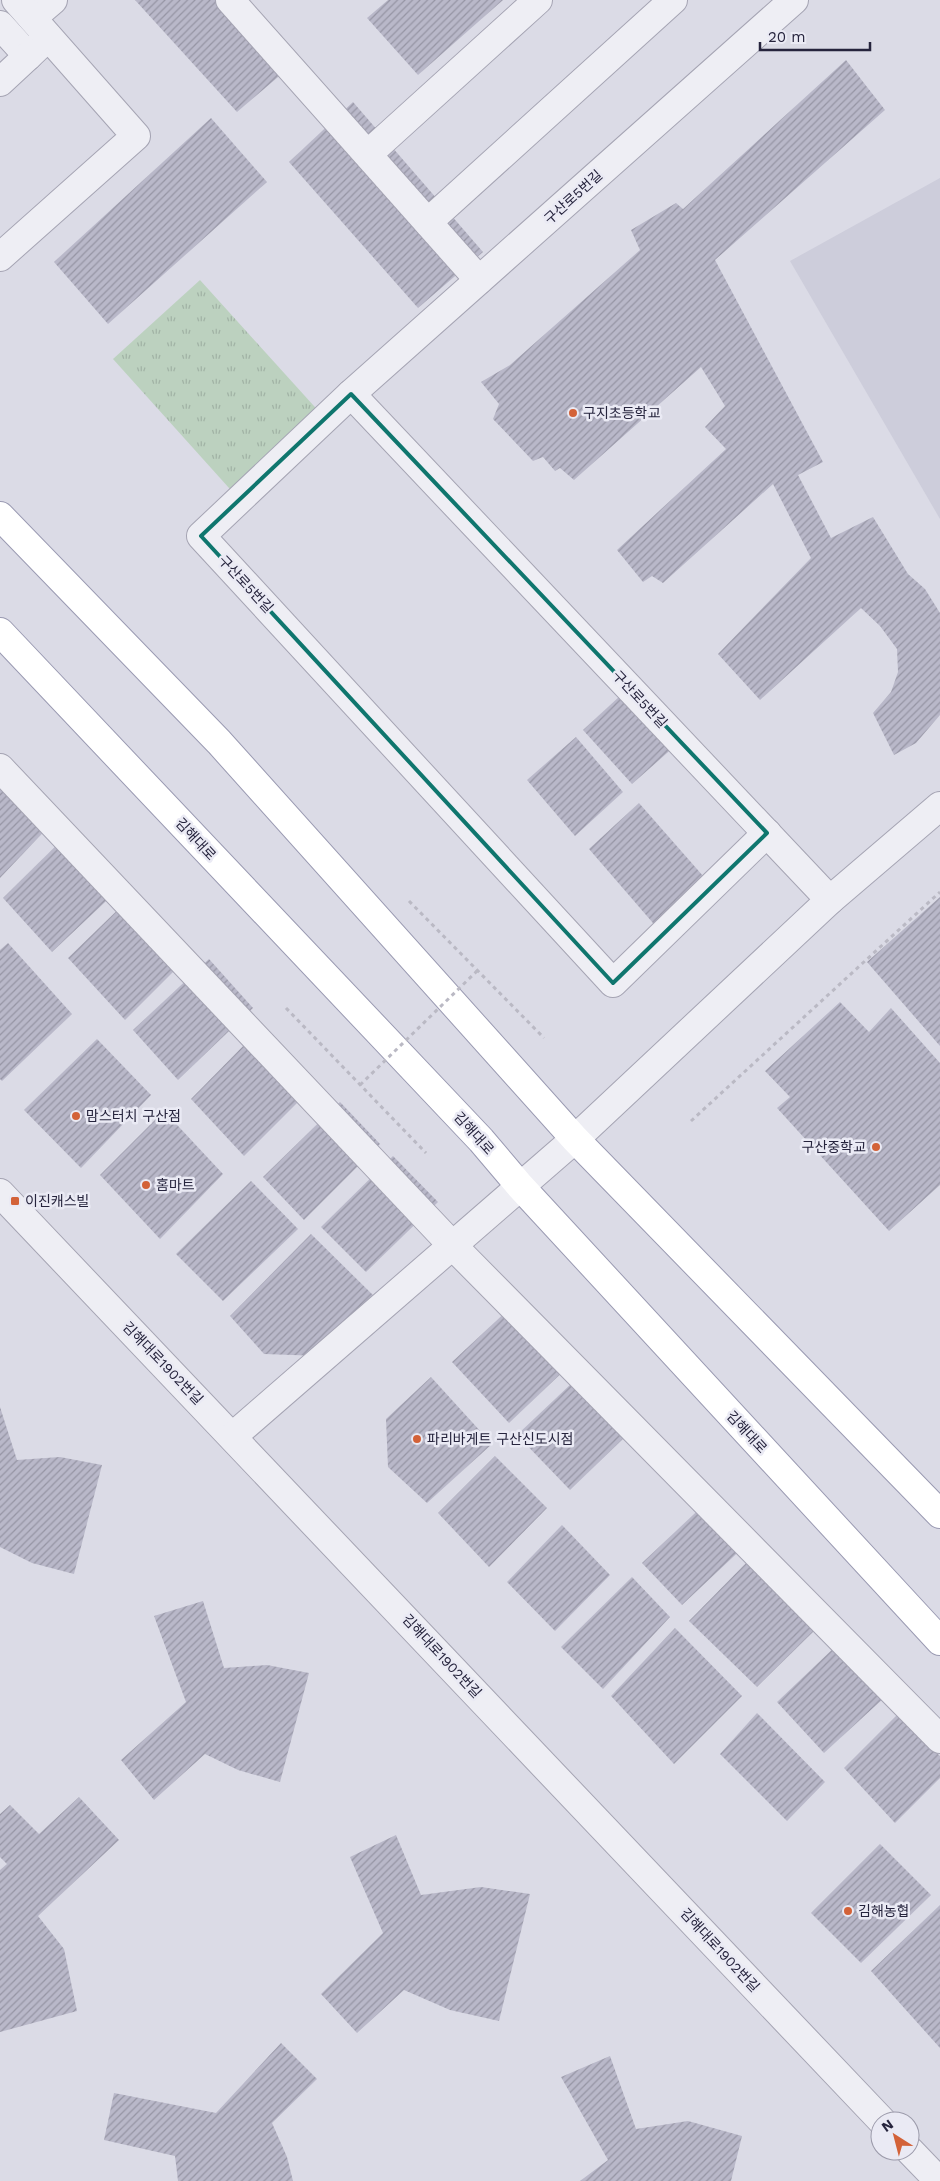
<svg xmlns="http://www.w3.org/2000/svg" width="940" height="2181" viewBox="0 0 940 2181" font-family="'Work Sans','Noto Sans KR',sans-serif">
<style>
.built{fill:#cdcddb}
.park{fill:url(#park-tufts)}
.building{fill:url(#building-hatch)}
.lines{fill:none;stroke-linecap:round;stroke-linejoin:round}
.minor-casing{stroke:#a5a4b3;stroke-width:30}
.major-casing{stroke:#9a9ab2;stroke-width:30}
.path{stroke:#bab9c4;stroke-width:3;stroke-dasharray:4 4;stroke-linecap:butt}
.minor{stroke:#eeeef4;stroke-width:28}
.major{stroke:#fff;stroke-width:28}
.path-bridge{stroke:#bab9c4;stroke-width:3;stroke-dasharray:4 4;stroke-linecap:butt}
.marked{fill:none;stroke:#0f766e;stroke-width:4;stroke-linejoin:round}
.poi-dot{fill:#d36238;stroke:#eaeaf4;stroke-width:2}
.labels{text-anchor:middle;stroke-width:5;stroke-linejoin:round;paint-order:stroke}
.street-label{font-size:14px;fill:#26243d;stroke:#eaeaf4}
.poi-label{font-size:14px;fill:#26243d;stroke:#eaeaf4;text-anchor:start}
</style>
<defs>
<pattern id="park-tufts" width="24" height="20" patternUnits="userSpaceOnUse" patternTransform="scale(1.25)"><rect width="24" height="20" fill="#bcd1bf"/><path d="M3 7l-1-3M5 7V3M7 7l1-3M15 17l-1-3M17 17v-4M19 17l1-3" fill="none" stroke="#a1b3a5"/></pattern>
<pattern id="building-hatch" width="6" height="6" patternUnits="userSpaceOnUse" patternTransform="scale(1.25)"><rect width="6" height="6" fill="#b9b8c9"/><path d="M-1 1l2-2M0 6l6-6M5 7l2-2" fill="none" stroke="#9695a4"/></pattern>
</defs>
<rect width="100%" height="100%" fill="#dbdbe6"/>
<path class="built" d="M940,178V519L790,261Z"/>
<path class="park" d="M200,280L323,416L238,498L113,359Z"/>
<g class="building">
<path d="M135,0H244L298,60L237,112Z"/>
<path d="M388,0H503L418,75L367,18Z"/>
<path d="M846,60L885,110L715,260L823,462L798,475L831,538L873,517L908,574L925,589L940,613V715L916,743L894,755L873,713L891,692L898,672L897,649L880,626L861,608L760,700L718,654L811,558L773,484L663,583L652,576L643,582L617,550L726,449L705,427L725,406L701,367L574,480L560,468L555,471L543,457L533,461L493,419L499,404L481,382L510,365L640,250L631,230L676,203L683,209Z"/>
<path d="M353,102L483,252L418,308L289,162Z"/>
<path d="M211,118L267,182L108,324L54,262Z"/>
<path d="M633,684L684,738L632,784L583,730Z"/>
<path d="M576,737L623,792L575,836L527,780Z"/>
<path d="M0,771L54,821L0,878Z"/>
<path d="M639,803L711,885L659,930L589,849Z"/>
<path d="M71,831L120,888L52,952L3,898Z"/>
<path d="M131,897L188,957L125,1020L68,958Z"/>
<path d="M940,897V1046L867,962Z"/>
<path d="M8,943L72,1014L2,1081L0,1079V950Z"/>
<path d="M209,959L253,1008L178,1080L133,1030Z"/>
<path d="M840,1002L869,1032L891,1008L940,1063V1185L889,1231L777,1108L790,1097L765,1071Z"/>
<path d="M251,1038L306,1094L244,1156L191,1099Z"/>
<path d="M97,1039L151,1095L81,1168L24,1110Z"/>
<path d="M340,1102L380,1144L304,1220L263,1177Z"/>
<path d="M164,1111L223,1174L160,1239L100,1175Z"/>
<path d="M393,1156L438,1202L366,1272L321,1227Z"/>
<path d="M251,1181L298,1229L223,1301L176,1254Z"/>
<path d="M311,1234L377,1299L321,1356L264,1354L230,1316Z"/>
<path d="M511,1307L569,1366L509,1423L452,1362Z"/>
<path d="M431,1377L492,1444L427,1503L388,1467L386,1419Z"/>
<path d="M573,1382L626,1436L570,1490L517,1435Z"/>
<path d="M0,1407L17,1460L60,1457L102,1465L74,1574L32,1563L0,1547Z"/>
<path d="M495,1456L547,1508L489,1567L438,1513Z"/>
<path d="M710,1499L750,1541L682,1605L642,1563Z"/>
<path d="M562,1525L610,1575L555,1631L507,1582Z"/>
<path d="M750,1559L817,1628L757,1687L689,1621Z"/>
<path d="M632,1577L670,1617L603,1689L561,1647Z"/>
<path d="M203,1601L224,1668L267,1665L309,1673L280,1782L238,1770L205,1754L154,1800L121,1760L186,1702L154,1616Z"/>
<path d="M675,1628L742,1696L674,1764L611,1696Z"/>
<path d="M837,1645L885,1697L824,1753L777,1702Z"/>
<path d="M757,1713L825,1782L787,1821L720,1754Z"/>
<path d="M897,1715L940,1756V1778L895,1823L844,1768Z"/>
<path d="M79,1797L119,1840L38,1916L64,1949L77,2011L0,2032V1870L7,1864L0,1857V1814L10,1805L39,1834Z"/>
<path d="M396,1835L421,1895L481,1887L530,1894L499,2021L450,2010L404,1990L357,2033L321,1994L383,1933L350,1857Z"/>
<path d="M880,1844L931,1895L861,1963L811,1913Z"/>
<path d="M940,1905V2048L871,1971Z"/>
<path d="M281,2043L317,2079L272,2123L287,2157L293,2181H178L175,2156L104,2140L114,2093L216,2113Z"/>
<path d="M610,2056L636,2129L688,2121L742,2136L731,2181H580L608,2160L561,2077Z"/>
</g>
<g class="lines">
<g class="minor-casing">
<g id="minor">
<path d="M230,0L479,280"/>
<path d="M32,18L53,0"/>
<path d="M0,25L28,56L48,37"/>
<path d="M0,82L28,56"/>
<path d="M368,154L538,0"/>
<path d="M428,222L673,0"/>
<path d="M0,257L136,136L16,0"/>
<path d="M351,394L830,900"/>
<path d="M0,768L453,1246L940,1739"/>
<path d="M767,833L613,983L201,536L351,394L794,0"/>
<path d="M0,1193L882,2121"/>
<path d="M233,1436L575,1139L830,900L940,806"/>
<path d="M910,2151L939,2181"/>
</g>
</g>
<g class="major-casing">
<g id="major">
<path d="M0,516L219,742L575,1139L940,1514"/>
<path d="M0,632L481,1140L520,1186L940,1641"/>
</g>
</g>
<g class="path">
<path d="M409,901L544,1038"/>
<path d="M286,1008L426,1153"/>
<path d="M691,1121L940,892"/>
</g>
<use href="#minor" class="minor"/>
<use href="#major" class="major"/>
<path class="path-bridge" d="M360,1085L478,970"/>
</g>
<path class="marked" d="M351,394L767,833L613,983L201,536Z"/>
<g class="poi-dot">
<circle cx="573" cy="413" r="5"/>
<circle cx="76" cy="1116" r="5"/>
<circle cx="876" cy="1147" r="5"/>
<circle cx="146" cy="1185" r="5"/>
<rect x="10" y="1196" width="10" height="10" rx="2.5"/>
<circle cx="417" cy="1439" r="5"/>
<circle cx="848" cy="1911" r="5"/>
</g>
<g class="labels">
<g class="street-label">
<text transform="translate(573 197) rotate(-42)" y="5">구산로5번길</text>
<text transform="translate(246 584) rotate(47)" y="5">구산로5번길</text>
<text transform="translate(640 699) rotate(47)" y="5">구산로5번길</text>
<text transform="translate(196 839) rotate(47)" y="5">김해대로</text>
<text transform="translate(474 1133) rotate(48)" y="5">김해대로</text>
<text transform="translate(163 1363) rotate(46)" y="5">김해대로1902번길</text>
<text transform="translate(747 1432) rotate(47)" y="5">김해대로</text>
<text transform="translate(442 1656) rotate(47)" y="5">김해대로1902번길</text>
<text transform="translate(720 1950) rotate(47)" y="5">김해대로1902번길</text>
</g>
<g class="poi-label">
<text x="583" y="418">구지초등학교</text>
<text x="86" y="1121">맘스터치 구산점</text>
<text x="866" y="1152" text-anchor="end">구산중학교</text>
<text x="156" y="1190">홈마트</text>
<text x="25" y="1206">이진캐스빌</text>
<text x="427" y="1444">파리바게트 구산신도시점</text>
<text x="858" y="1916">김해농협</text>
</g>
</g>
<g transform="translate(895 2136) rotate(324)"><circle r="24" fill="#eaeaf4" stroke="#9c9bab"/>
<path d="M0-4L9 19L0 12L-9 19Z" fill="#d36238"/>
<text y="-8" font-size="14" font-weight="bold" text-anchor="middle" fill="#26243d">N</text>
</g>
<path d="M760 42v8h110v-8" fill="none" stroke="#26243d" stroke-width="2.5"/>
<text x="768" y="42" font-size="15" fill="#26243d" stroke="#eaeaf4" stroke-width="4" paint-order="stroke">20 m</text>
</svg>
